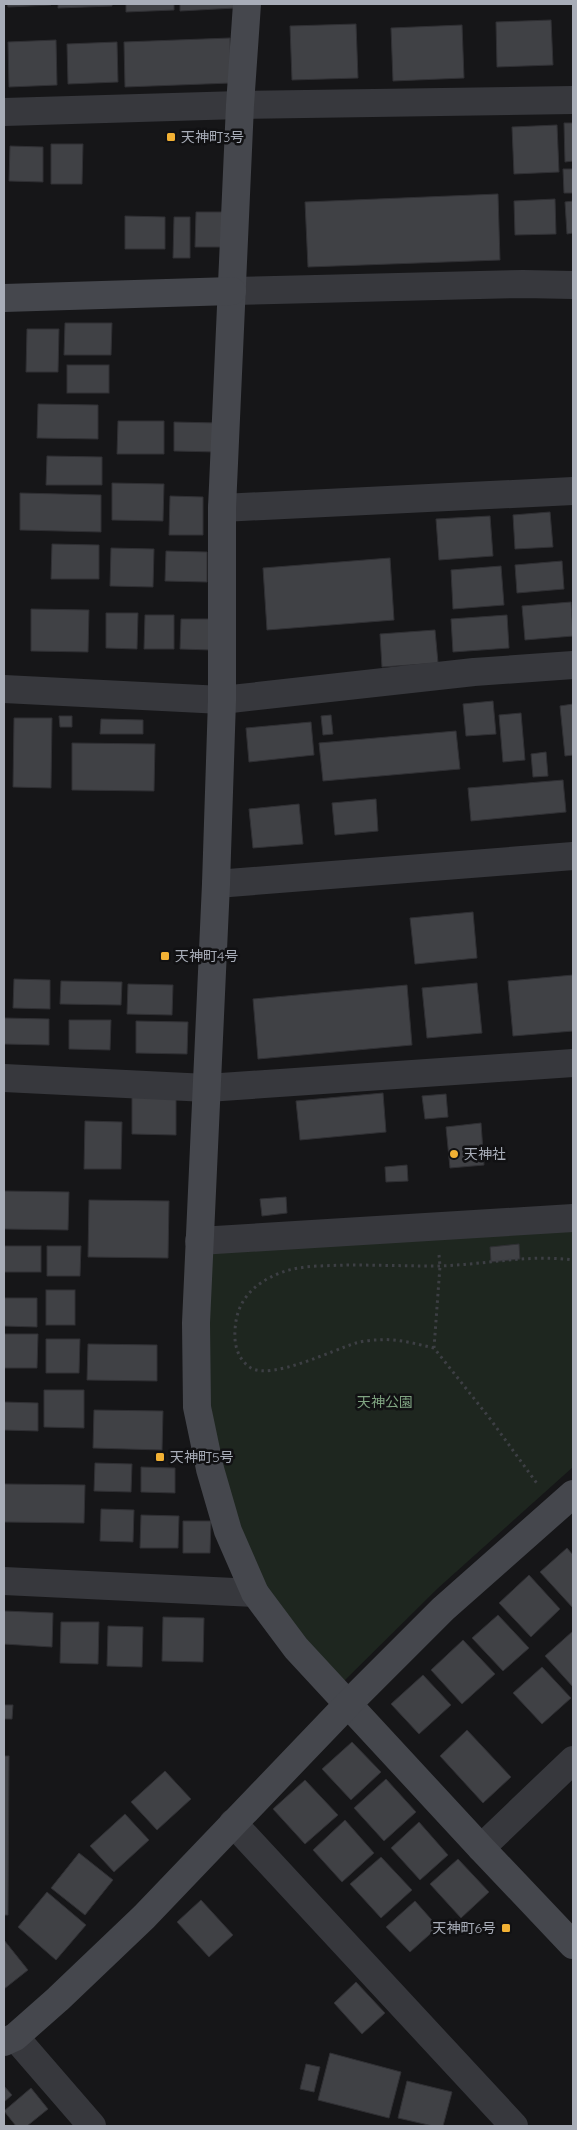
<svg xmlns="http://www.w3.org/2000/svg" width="577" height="2130" viewBox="0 0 577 2130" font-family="Quicksand,'Noto Sans JP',sans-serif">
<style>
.green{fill:#1e261f}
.building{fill:#404145;stroke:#303034}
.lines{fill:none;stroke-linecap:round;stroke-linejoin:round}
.path{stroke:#3d3f44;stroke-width:3;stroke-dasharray:2.5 4;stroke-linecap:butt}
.street{stroke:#37383d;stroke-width:28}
.secondary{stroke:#45474d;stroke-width:28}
.poi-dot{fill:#f2b134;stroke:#111113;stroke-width:2}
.labels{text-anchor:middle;stroke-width:5;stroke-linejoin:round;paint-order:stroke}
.poi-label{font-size:14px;fill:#a8adb8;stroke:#111113;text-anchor:start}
.park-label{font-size:14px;fill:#7fa381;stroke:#111113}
</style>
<rect width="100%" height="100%" fill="#161618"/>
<path class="green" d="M573,1215V1467L437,1589L342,1683L301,1638L256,1572L220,1463L209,1394L204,1243Z"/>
<g class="building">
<path d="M7,4H51V5L8,7Z"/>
<path d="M58,4H112V6L58,8Z"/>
<path d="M126,4H174V10L126,12Z"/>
<path d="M180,4H235V8L180,11Z"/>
<path d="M551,20L553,65L497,67L496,22Z"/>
<path d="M356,24L358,78L292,80L290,26Z"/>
<path d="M462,25L464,78L393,81L391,28Z"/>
<path d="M230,38L231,83L125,87L124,42Z"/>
<path d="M56,40L57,85L9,87L8,42Z"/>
<path d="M117,42L118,82L68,84L67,44Z"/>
<path d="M564,123H573V161L565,162Z"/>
<path d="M557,125L559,172L514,174L512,127Z"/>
<path d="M51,144H83L82,184H51Z"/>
<path d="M10,146L43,147V182L9,181Z"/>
<path d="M563,169H573V193H564Z"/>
<path d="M498,194L500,260L308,267L305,202Z"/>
<path d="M555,199L556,234L515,235L514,201Z"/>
<path d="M573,201V233L567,234L565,202Z"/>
<path d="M196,212H225V247H195Z"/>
<path d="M125,216L165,217V249H125Z"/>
<path d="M174,217H190V258H173Z"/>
<path d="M65,323H112L111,355H64Z"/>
<path d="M27,329H59L58,372H26Z"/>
<rect x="67" y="365" width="42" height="28"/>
<path d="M38,404L98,405V439L37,438Z"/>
<path d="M118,421H164V454H117Z"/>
<path d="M174,422L218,423L217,452L174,451Z"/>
<path d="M47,456L102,457V485H46Z"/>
<path d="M112,483L164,484L163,521L112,520Z"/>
<path d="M20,493L101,495V532L20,530Z"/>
<path d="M170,496L203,497V535H169Z"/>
<path d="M550,512L553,547L515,549L513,515Z"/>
<path d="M490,516L493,556L439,560L436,519Z"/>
<path d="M52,544L99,545V579H51Z"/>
<path d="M111,548L154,549L153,587L110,586Z"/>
<path d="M166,551L207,552V582L165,581Z"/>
<path d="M390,558L394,620L267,630L263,568Z"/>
<path d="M562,561L564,589L517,593L515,565Z"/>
<path d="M501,566L504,605L453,609L451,570Z"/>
<path d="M571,602L573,636L525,640L522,606Z"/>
<path d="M31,609L89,610L88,652L31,651Z"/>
<path d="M106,613H138L137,649L106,648Z"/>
<path d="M145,615H174V649H144Z"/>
<path d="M507,615L509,648L453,652L451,619Z"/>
<path d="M181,619H212L211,650L180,649Z"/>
<path d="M435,630L438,663L382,667L380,634Z"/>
<path d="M493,701L496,734L466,736L463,704Z"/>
<path d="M573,704V755L565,756L560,706Z"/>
<path d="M521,713L525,760L503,762L499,715Z"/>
<path d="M331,715L333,734L323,735L321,716Z"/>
<path d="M59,716H72V727H60Z"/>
<path d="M14,718H52L51,788L13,787Z"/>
<path d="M101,719L143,720V734H100Z"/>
<path d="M311,722L314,755L249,762L246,728Z"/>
<path d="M456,731L460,769L323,781L319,743Z"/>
<path d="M72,743L155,744L154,791L72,790Z"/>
<path d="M546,752L548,776L533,777L531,754Z"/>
<path d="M563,780L566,812L471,821L468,788Z"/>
<path d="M376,799L378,831L335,835L332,803Z"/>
<path d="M299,804L303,844L253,848L249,809Z"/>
<path d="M473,912L477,958L415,964L410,918Z"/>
<path d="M573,975V1031L513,1036L508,981Z"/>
<path d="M14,979L50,980V1009L13,1008Z"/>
<path d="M61,981L122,982L121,1005L60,1004Z"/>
<path d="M477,983L482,1033L427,1038L422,988Z"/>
<path d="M128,984L173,985L172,1015L127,1014Z"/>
<path d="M407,985L412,1045L258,1059L253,999Z"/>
<path d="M4,1018L49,1019V1045L4,1044Z"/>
<path d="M69,1020H111L110,1050L69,1049Z"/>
<path d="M136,1021L188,1022L187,1054L136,1053Z"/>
<path d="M383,1093L386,1132L300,1140L296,1101Z"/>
<path d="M446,1094L448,1117L425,1119L422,1096Z"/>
<path d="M132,1095L176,1096V1135L132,1134Z"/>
<path d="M85,1121L122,1122L121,1169H84Z"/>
<path d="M481,1123L484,1165L450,1168L446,1127Z"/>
<path d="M407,1165L408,1181L386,1182L385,1167Z"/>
<path d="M4,1191L69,1192L68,1230L4,1229Z"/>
<path d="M286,1197L287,1213L262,1216L260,1199Z"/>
<path d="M89,1200L169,1201L168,1258L88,1257Z"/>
<path d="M519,1244L520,1259L491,1262L490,1247Z"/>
<rect x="4" y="1246" width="37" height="26"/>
<path d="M47,1246H81L80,1276H47Z"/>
<rect x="46" y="1290" width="29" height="35"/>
<path d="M4,1298H37V1327L4,1326Z"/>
<path d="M4,1334H38L37,1368H4Z"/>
<path d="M46,1339H80L79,1373H46Z"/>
<path d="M88,1344L157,1345V1381L87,1380Z"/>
<path d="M44,1390H84V1428L44,1427Z"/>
<path d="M4,1402L38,1403V1431L4,1430Z"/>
<path d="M94,1410L163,1411L162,1450L93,1448Z"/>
<path d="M95,1463L132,1464L131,1492L94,1491Z"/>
<path d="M141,1467L175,1468V1493L141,1492Z"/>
<path d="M4,1484L85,1485L84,1523L4,1522Z"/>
<path d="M101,1509L134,1510L133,1542L100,1541Z"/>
<path d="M141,1515L179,1516L178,1548H140Z"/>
<path d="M183,1521H211L210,1553H183Z"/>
<path d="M567,1548L573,1555V1608L540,1572Z"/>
<path d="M529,1575L560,1609L531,1637L499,1603Z"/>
<path d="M4,1611L53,1613L52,1647L4,1644Z"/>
<path d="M498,1615L529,1648L503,1671L472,1638Z"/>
<path d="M163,1617L204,1618L203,1662L162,1661Z"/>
<path d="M61,1622H99L98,1664L60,1663Z"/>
<path d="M108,1626L143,1627L142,1667L107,1666Z"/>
<path d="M573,1631V1687L545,1656Z"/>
<path d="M463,1640L495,1674L462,1704L431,1670Z"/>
<path d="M542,1667L571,1698L542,1724L513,1693Z"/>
<path d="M423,1675L451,1705L419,1734L391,1704Z"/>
<path d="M4,1705H13L12,1719H4Z"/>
<path d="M467,1730L511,1777L483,1803L440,1756Z"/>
<path d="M352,1742L381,1772L351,1800L322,1769Z"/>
<path d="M4,1756H9L8,1915H4Z"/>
<path d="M165,1771L191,1799L157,1830L131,1802Z"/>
<path d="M386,1779L416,1812L384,1841L354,1808Z"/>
<path d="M305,1780L338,1815L305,1844L273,1809Z"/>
<path d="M125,1814L149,1840L114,1872L90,1846Z"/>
<path d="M345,1820L374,1853L342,1882L313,1850Z"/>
<path d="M419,1822L448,1855L420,1880L391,1848Z"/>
<path d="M79,1853L113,1880L85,1915L51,1888Z"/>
<path d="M381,1857L412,1890L381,1918L350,1884Z"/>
<path d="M458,1859L489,1892L461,1918L430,1884Z"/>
<path d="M47,1892L86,1925L56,1960L18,1927Z"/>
<path d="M201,1900L233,1935L209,1957L177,1922Z"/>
<path d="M415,1901L438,1927L410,1952L386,1927Z"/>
<path d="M4,1940L28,1970L4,1989Z"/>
<path d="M356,1982L385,2013L362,2034L334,2003Z"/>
<path d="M330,2053L401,2072L389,2118L318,2100Z"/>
<path d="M306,2064L320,2067L314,2092L300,2089Z"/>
<path d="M407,2081L452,2092L443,2126H433L398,2118Z"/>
<path d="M4,2086L12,2095L4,2102Z"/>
<path d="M31,2088L48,2109L27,2126H16L4,2111Z"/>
</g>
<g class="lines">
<g class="path">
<path d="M439,1255L440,1266L434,1348L491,1420L538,1485"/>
<path d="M434,1348C416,1344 396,1338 378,1340C371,1340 363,1341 356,1343C333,1350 272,1380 251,1368C238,1360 234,1345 235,1331C236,1302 252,1284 280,1273C300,1265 325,1266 347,1265C377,1265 407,1266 438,1266C483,1265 527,1254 573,1260"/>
</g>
<g class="street">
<path d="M4,112L240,105L573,100"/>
<path d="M232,291L523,284L573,285"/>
<path d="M222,508L573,491"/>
<path d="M4,689L222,700L474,672L573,665"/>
<path d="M216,884L573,856"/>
<path d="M4,1078L207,1088L573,1063"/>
<path d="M199,1241L573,1218"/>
<path d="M4,1581L255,1593"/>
<path d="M233,1823L514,2126"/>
<path d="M481,1848L573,1760"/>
<path d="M15,2037L92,2126"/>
</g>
<g class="secondary">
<path d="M247,4L240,105L222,508V700L216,884L196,1323L197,1407L210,1469L228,1531L255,1593L296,1648L481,1848L573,1945"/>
<path d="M4,298L232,291"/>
<path d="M4,2042L15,2037L58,1999L144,1917L348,1704L443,1609L573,1494"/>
</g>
</g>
<g class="poi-dot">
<rect x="166" y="132" width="10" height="10" rx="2.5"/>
<rect x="160" y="951" width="10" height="10" rx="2.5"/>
<circle cx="454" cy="1154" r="5"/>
<rect x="155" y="1452" width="10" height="10" rx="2.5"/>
<rect x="501" y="1923" width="10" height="10" rx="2.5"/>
</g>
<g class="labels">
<g class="poi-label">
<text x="181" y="142">天神町3号</text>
<text x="175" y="961">天神町4号</text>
<text x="464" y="1159">天神社</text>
<text x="170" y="1462">天神町5号</text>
<text x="496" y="1933" text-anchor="end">天神町6号</text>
</g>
<g class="park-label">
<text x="385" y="1407">天神公園</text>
</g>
</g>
<rect width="577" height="2130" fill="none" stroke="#a8adb8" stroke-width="10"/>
</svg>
